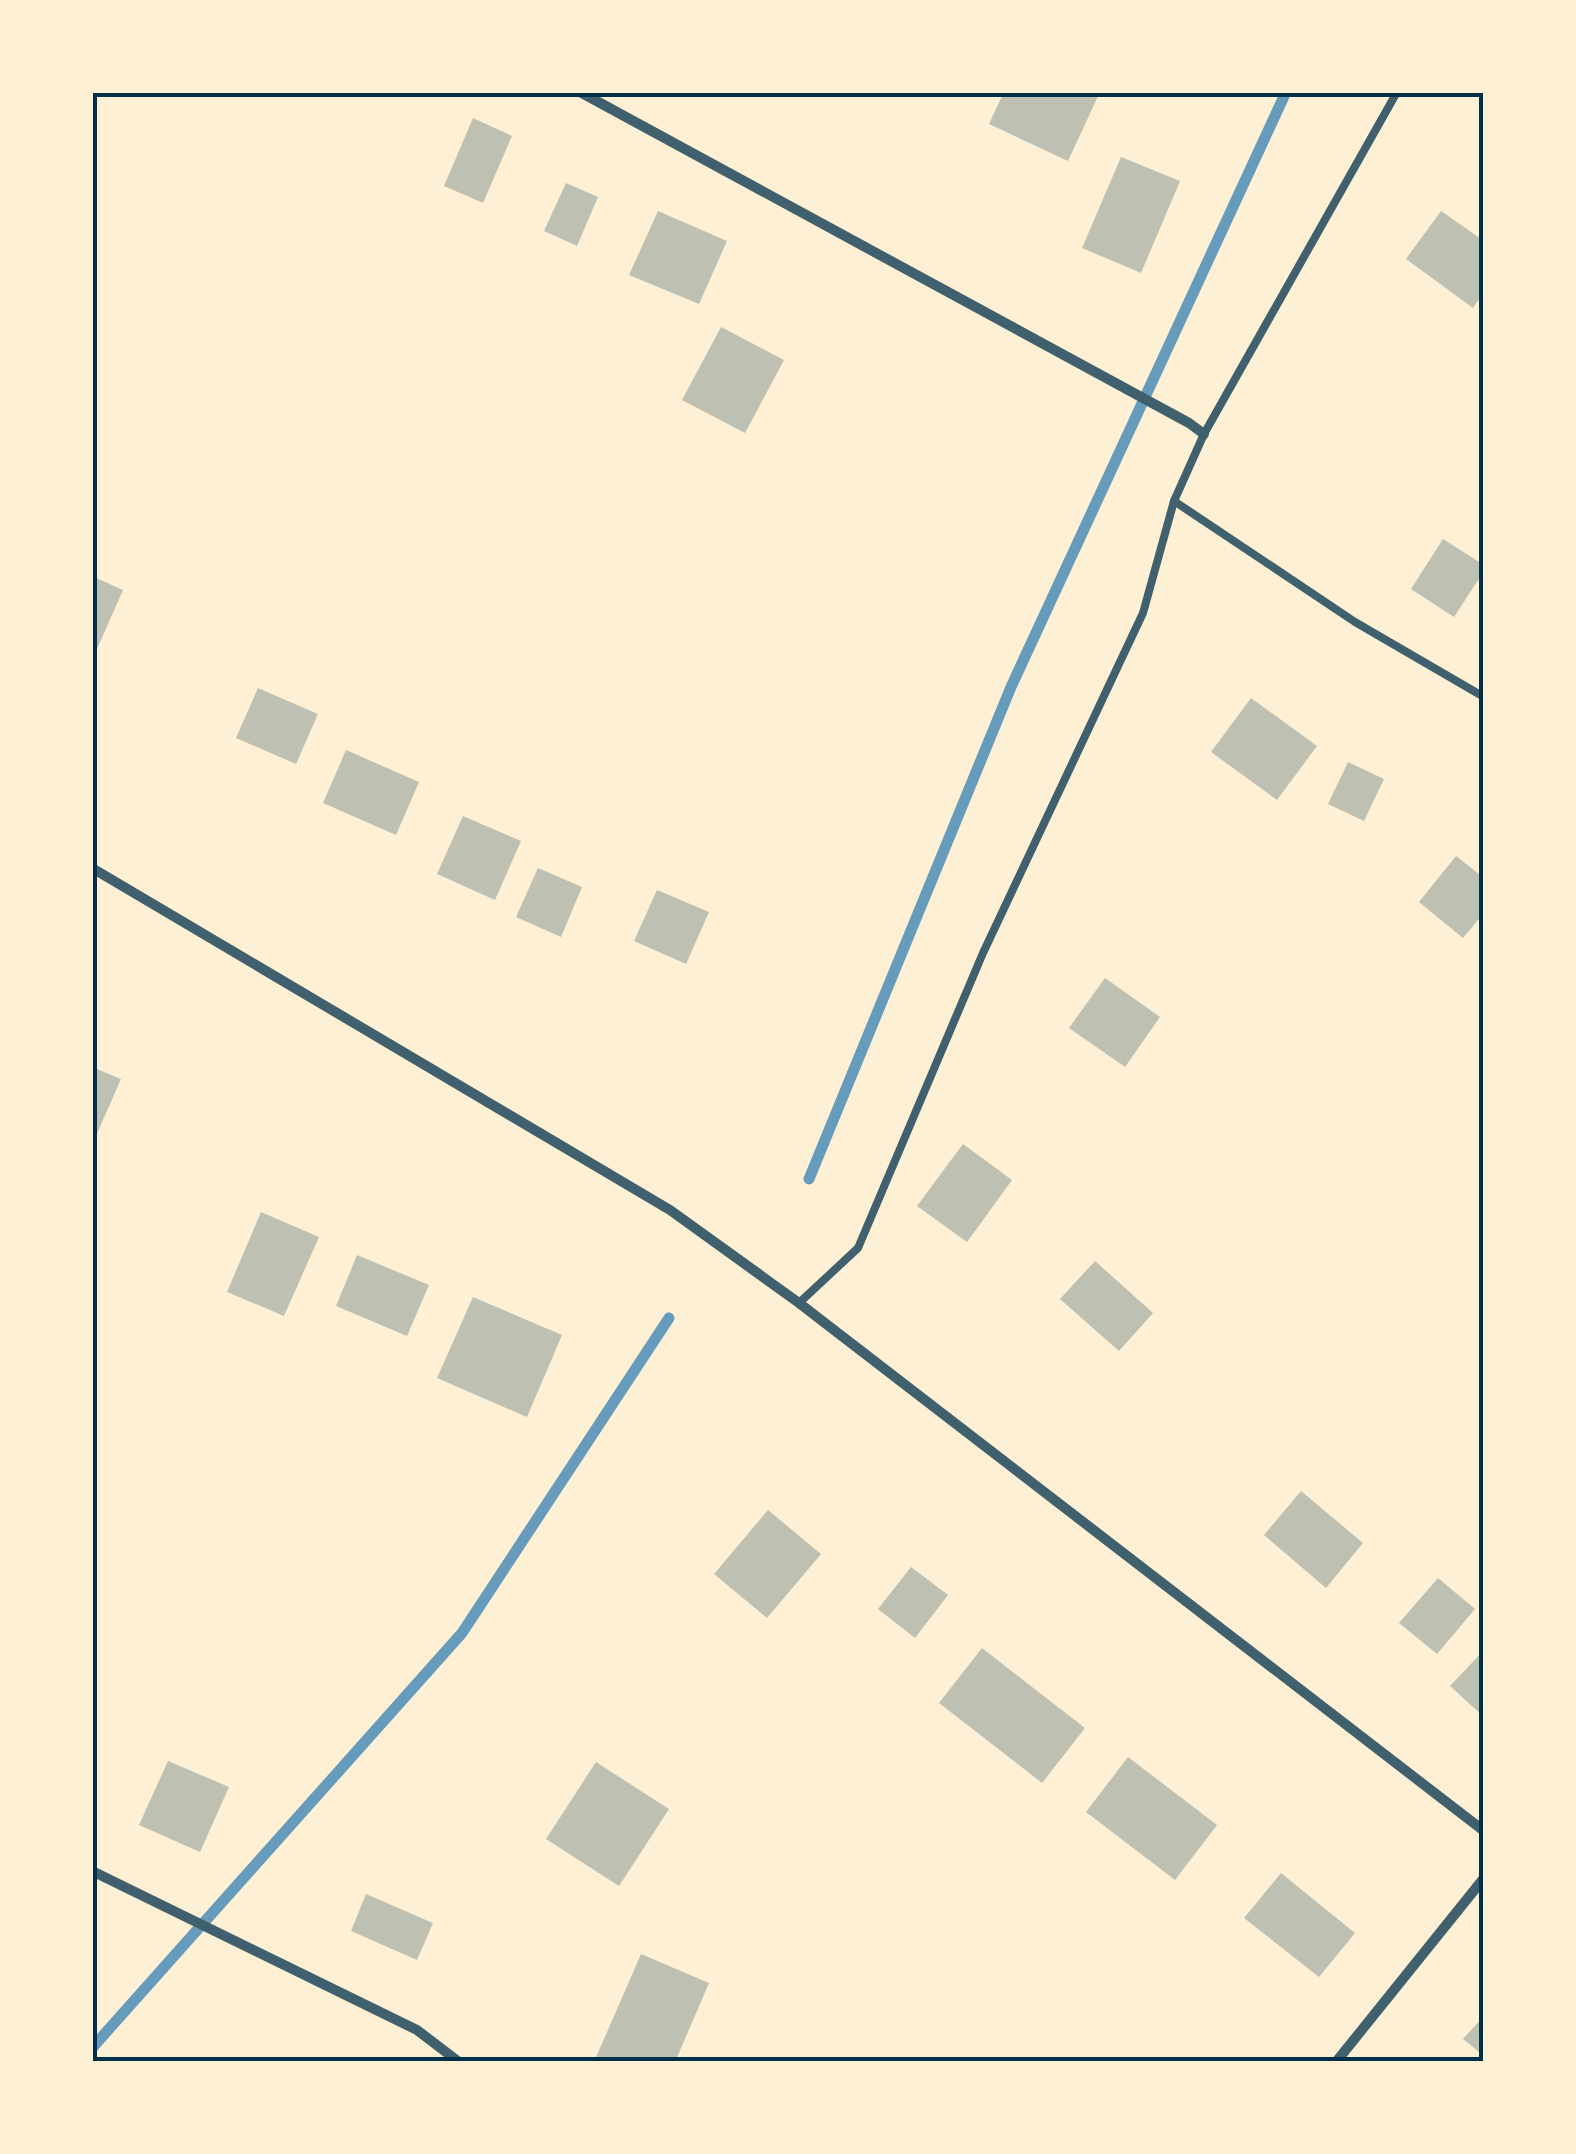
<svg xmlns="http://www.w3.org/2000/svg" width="1576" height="2154" viewBox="0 0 1576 2154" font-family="'Roboto Condensed',sans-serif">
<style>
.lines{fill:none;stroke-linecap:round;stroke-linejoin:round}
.stream{stroke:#669bbc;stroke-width:11}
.building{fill:#bec0b2}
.service{stroke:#3f606c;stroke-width:8}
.minor{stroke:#3f606c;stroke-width:10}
.neatline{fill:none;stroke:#003049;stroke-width:4}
</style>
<rect width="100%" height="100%" fill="#fdf0d5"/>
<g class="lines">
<g class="stream">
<path d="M809,1179L1011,687L1286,92"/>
<path d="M92,2048L462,1633L669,1318"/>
</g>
</g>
<g class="building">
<path d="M1004,92H1100L1068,161L989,124Z"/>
<path d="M473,118L512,136L483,203L444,186Z"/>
<path d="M1121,157L1180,181L1141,273L1082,248Z"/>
<path d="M566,183L598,197L577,246L544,231Z"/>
<path d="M658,211L727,241L699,304L629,275Z"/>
<path d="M1441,211L1484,241V292L1473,308L1406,259Z"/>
<path d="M721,327L784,360L745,433L682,400Z"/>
<path d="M1443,539L1484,565V571L1454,617L1411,589Z"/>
<path d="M92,576L123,590L97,649L92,647Z"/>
<path d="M258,688L318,714L296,764L236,738Z"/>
<path d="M1251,698L1317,746L1277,800L1211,752Z"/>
<path d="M346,750L419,782L396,835L323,803Z"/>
<path d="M1348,762L1384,779L1364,821L1328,804Z"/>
<path d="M463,816L521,841L495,900L437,874Z"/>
<path d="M1456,856L1484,878V913L1463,938L1419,902Z"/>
<path d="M538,868L582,887L561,937L516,917Z"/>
<path d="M657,890L709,912L686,964L634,941Z"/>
<path d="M1105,978L1160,1017L1125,1067L1069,1028Z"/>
<path d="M92,1067L121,1079L92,1145Z"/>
<path d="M963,1144L1012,1180L967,1242L917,1206Z"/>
<path d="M261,1212L319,1237L284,1316L227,1292Z"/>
<path d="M357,1255L429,1285L407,1336L336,1306Z"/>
<path d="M1095,1261L1153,1313L1119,1351L1060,1299Z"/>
<path d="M473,1297L562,1335L527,1417L437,1378Z"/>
<path d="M1301,1491L1363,1543L1326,1588L1264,1535Z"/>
<path d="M768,1510L821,1554L767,1618L714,1574Z"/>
<path d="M911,1567L948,1595L915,1638L878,1609Z"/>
<path d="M1438,1578L1475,1609L1437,1654L1399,1623Z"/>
<path d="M982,1648L1085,1728L1042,1783L939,1703Z"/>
<path d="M1484,1650V1717L1450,1686Z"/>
<path d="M1128,1757L1217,1825L1175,1880L1086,1812Z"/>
<path d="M168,1761L229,1787L200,1852L139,1825Z"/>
<path d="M596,1762L669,1809L619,1886L546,1839Z"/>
<path d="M1281,1873L1355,1933L1319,1977L1244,1918Z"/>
<path d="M366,1894L433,1923L417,1960L351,1931Z"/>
<path d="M641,1954L709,1983L675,2062H594Z"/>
<path d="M1484,2016V2056L1463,2039Z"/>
</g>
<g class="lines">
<g class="service">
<path d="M1174,501L1355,622L1484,697"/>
<path d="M799,1303L858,1248L983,953L1143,613L1174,501L1204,434L1397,92"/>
</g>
<g class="minor">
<path d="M580,92L1189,423L1204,434"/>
<path d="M92,868L670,1210L799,1303L1484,1831"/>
<path d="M92,1871L417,2030L459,2062"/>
<path d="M1336,2062L1484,1878"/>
</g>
</g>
<rect width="1576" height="2154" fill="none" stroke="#fdf0d5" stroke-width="190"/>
<rect x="95" y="95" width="1386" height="1964" class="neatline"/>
</svg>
